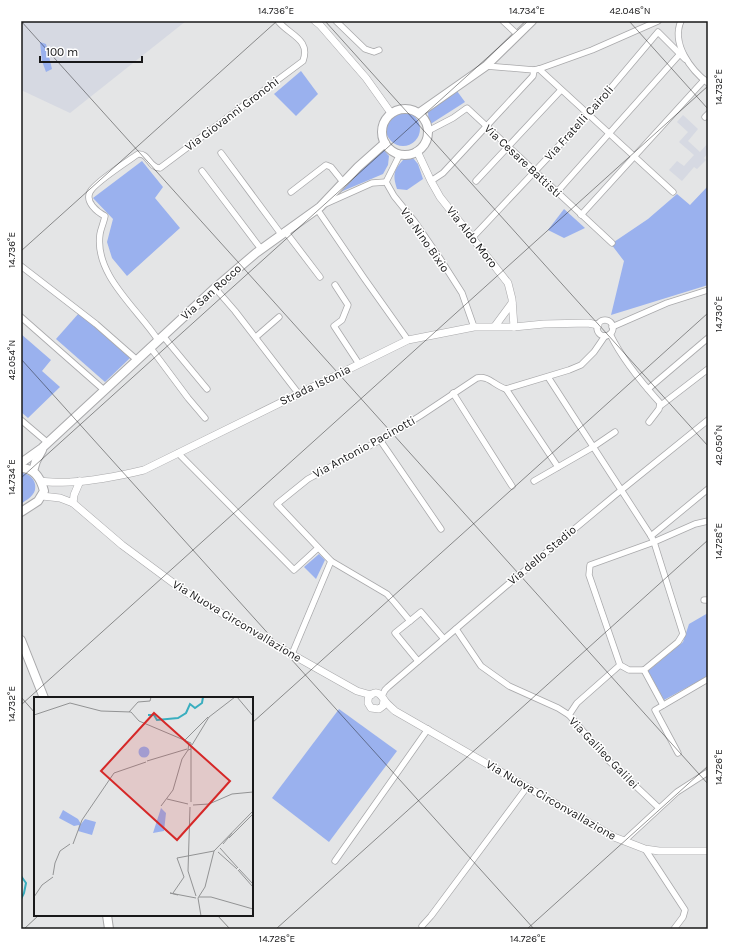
<svg xmlns="http://www.w3.org/2000/svg" width="729" height="950" viewBox="0 0 729 950" font-family="Karla,sans-serif">
<style>
.built{fill:#d6d9e2}
.green{fill:#9ab1ee}
.lines{fill:none;stroke-linecap:round;stroke-linejoin:round}
.stream{stroke:#3aaebf;stroke-width:2}
.minor-casing{stroke:#a9a9ab;stroke-width:7}
.tertiary-casing{stroke:#a9a9ab;stroke-width:8}
.secondary-casing{stroke:#a9a9ab;stroke-width:10}
.minor{stroke:#fff;stroke-width:5.5}
.tertiary{stroke:#fff;stroke-width:7}
.secondary{stroke:#fff;stroke-width:8}
.ticks{fill:none;stroke:#181819;stroke-width:1;stroke-opacity:0.45}
.labels{text-anchor:middle;stroke-width:3;stroke-linejoin:round;paint-order:stroke}
.street-label{font-size:12px;fill:#181819;stroke:#fff}
.inset-river{fill:none;stroke:#3aaebf;stroke-width:2}
.inset-road{fill:none;stroke:#929394;stroke-width:1}
.view{fill:#d62828;fill-opacity:0.15;stroke:#d62828;stroke-width:2}
.inset-edge{fill:none;stroke:#181819;stroke-width:2}
.neatline{fill:none;stroke:#181819;stroke-width:1.5}
.ticks-label{font-size:10px;text-anchor:middle;fill:#181819}
</style>
<rect width="100%" height="100%" fill="#e4e5e6"/>
<g class="built">
<path d="M21,21H186L70,113L21,90Z"/>
<path d="M683,115L698,129L688,141L700,152L708,143V153L704,158L706,160L697,169L694,167L682,181L669,170L677,161L684,166L694,155L679,142L688,132L677,122Z"/>
</g>
<g class="green">
<path d="M40,42L46,44L52,69L46,72L42,61Z"/>
<path d="M301,71L318,94L296,116L274,94Z"/>
<path d="M457,91L465,102L429,125L428,112Z"/>
<circle cx="403" cy="129" r="17"/>
<path d="M384,150L389,156L388,165L383,174L338,193L377,153Z"/>
<path d="M405,158H413L418,164L423,179L407,190L397,189C392,174 394,169 405,158Z"/>
<path d="M142,161L163,187L155,198L180,228L127,276L112,258L107,242L113,219L93,198Z"/>
<path d="M708,186V285L611,315L624,261L611,244L648,219L677,194L690,205Z"/>
<path d="M564,209L585,228L564,238L548,230Z"/>
<path d="M79,313L130,358L105,382L56,339Z"/>
<path d="M21,334L51,360L42,371L60,387L28,418L21,412Z"/>
<path d="M21,473C30,473 37,481 35,490C33,497 26,500 21,504Z"/>
<path d="M319,554L325,560L316,579L304,567Z"/>
<path d="M708,613V676L664,700L648,671L683,642L689,624Z"/>
<path d="M339,709L397,751L329,842L272,798Z"/>
</g>
<g class="lines">
<path class="stream" d="M21,876L26,883L24,893L21,899"/>
<g class="minor-casing">
<g id="minor">
<path d="M336,21L365,49L374,52L379,50"/>
<path d="M503,21L518,35"/>
<path d="M681,21C671,44 691,70 708,83"/>
<path d="M486,66L534,70L539,69L592,50L658,21"/>
<path d="M539,69L673,192"/>
<path d="M705,117L708,114"/>
<path d="M428,131L453,118L467,108L612,243"/>
<path d="M221,153L281,234"/>
<path d="M400,154L386,182L394,196L415,222L439,257L462,293L474,327"/>
<path d="M202,171L261,249"/>
<path d="M431,181L443,173L533,76L534,70"/>
<path d="M476,181L561,90"/>
<path d="M291,192L326,165L331,167L343,182"/>
<path d="M557,192L679,55"/>
<path d="M325,204L372,183L386,182"/>
<path d="M317,209L364,278L408,340"/>
<path d="M581,215L704,80"/>
<path d="M285,231L320,277"/>
<path d="M472,238L588,115L658,32L685,59"/>
<path d="M21,266L96,324L137,360"/>
<path d="M335,285L348,305L342,320L334,326L359,364"/>
<path d="M215,288L235,311L298,393"/>
<path d="M21,317L104,390"/>
<circle cx="605" cy="328" r="8"/>
<path d="M612,327L667,303L708,290"/>
<path d="M610,334C622,359 641,382 660,403L659,409L649,422"/>
<path d="M163,336L207,389"/>
<path d="M256,337L279,317"/>
<path d="M158,340C138,309 94,275 100,234C101,228 104,222 105,216C97,212 85,202 90,192C94,183 128,161 138,154C149,153 149,168 160,168L303,61C311,39 289,35 278,21"/>
<path d="M150,347L188,398L205,418"/>
<path d="M548,377L651,536L654,542L683,634L678,642L644,670"/>
<path d="M506,389L558,467"/>
<path d="M648,389L708,338"/>
<path d="M453,393L512,486"/>
<path d="M660,406L708,369"/>
<path d="M21,420L48,443"/>
<path d="M380,440L441,529"/>
<path d="M178,453L294,570L318,548"/>
<path d="M534,481L593,447L615,432"/>
<path d="M651,536L708,489"/>
<path d="M704,600H708"/>
<path d="M410,621L395,633L418,661"/>
<path d="M456,629L481,666L509,686L558,708L569,715L608,760L659,808"/>
<path d="M444,639L421,612L410,621L395,603L387,594L331,561L277,504L308,479L384,438L420,416L477,378C488,375 495,386 506,389L569,370L581,365L594,352L605,336"/>
<path d="M292,654L331,561"/>
<path d="M644,670H629L620,665L589,575L590,565L654,542L695,524L708,521"/>
<path d="M644,670L663,705"/>
<path d="M382,696L385,690L388,687L506,586L614,496L708,420"/>
<path d="M569,715L577,703L620,665"/>
<path d="M678,753L655,710L708,679"/>
<path d="M624,841L677,792L708,772"/>
<path d="M645,849L685,910L683,917L674,929"/>
<path d="M335,861L428,729"/>
<path d="M422,926L431,916L527,787"/>
</g>
</g>
<g class="tertiary-casing">
<g id="tertiary">
<path d="M315,21L320,25L366,78L391,113"/>
<path d="M417,151L431,181L440,197L508,283L512,299L514,327"/>
<path d="M495,326L512,303"/>
<path d="M41,481C51,483 60,482 70,482C95,481 119,476 144,470L408,340L474,327H514L544,324L588,323L598,325"/>
<path d="M42,496L60,498L73,503L122,545L184,591L277,646L357,691L371,695"/>
<path d="M73,503L74,495L80,481"/>
<path d="M384,700L383,706L379,709L371,708L368,703C368,699 368,696 372,694C379,690 382,697 385,701C388,705 392,708 395,711L614,837L645,849L659,851H708"/>
</g>
</g>
<g class="secondary-casing">
<g id="secondary">
<circle cx="405" cy="132" r="23"/>
<path d="M419,113L486,66L532,21"/>
<path d="M21,463L42,448L215,288L256,253L320,207L358,167L385,143"/>
<path d="M21,468C35,468 41,479 44,491L38,501L21,512"/>
<path d="M33,471L36,461L42,450"/>
<path d="M21,640L44,698"/>
<path d="M107,915L109,929"/>
</g>
</g>
<use href="#minor" class="minor"/>
<use href="#tertiary" class="tertiary"/>
<use href="#secondary" class="secondary"/>
</g>
<path class="ticks" d="M21,21L708,784M325,21L708,446M629,21L708,109M21,24L25,21M21,251L277,21M21,359L534,929M21,478L528,21M21,697L35,713M21,705L708,86M252,723L708,313M217,915L230,929M24,929L39,915M276,929L708,540M527,929L708,766"/>
<g class="labels">
<g class="street-label">
<text transform="translate(232 114) rotate(-37)" y="4">Via Giovanni Gronchi</text>
<text transform="translate(579 123) rotate(-48)" y="4">Via Fratelli Cairoli</text>
<text transform="translate(523 161) rotate(43)" y="4">Via Cesare Battisti</text>
<text transform="translate(472 237) rotate(52)" y="4">Via Aldo Moro</text>
<text transform="translate(425 240) rotate(55)" y="4">Via Nino Bixio</text>
<text transform="translate(211 292) rotate(-42)" y="4">Via San Rocco</text>
<text transform="translate(315 385) rotate(-26)" y="4">Strada Istonia</text>
<text transform="translate(364 447) rotate(-29)" y="4">Via Antonio Pacinotti</text>
<text transform="translate(542 555) rotate(-40)" y="4">Via dello Stadio</text>
<text transform="translate(237 621) rotate(31)" y="4">Via Nuova Circonvallazione</text>
<text transform="translate(604 753) rotate(46)" y="4">Via Galileo Galilei</text>
<text transform="translate(551 800) rotate(30)" y="4">Via Nuova Circonvallazione</text>
</g>
</g>
<g transform="translate(34 697)">
<rect width="219" height="219" fill="#e4e5e6"/>
<path d="M104.5 55a5.5 5.5 0 1 1 11 0a5.5 5.5 0 1 1-11 0ZM127,111L132,116L130,134L119,136ZM29,113L44,122L47,127L51,122L62,125L58,138L44,134L45,128L40,129L25,121Z" fill="#9ab1ee"/>
<path class="inset-river" d="M114,18H120L123,23L144,21L152,16L156,7L161,11L168,6L169,0"/>
<path class="inset-road" d="M203,0L219,19M95,15L104,5L116,4L117,0M97,15L105,24L157,46V52L154,53L155,45M0,18L36,6L67,14L97,15M151,43L174,20M158,48L175,20L201,0M113,64L153,52M133,102L154,107M157,105V52M159,108L175,107L198,97L219,95M127,109L139,93L148,62L154,53M156,110L154,174L162,199M195,141L219,117M39,147L48,123L80,76L112,65M189,147L198,136M186,151L204,171M184,155L203,172M205,172L219,187M204,173L219,190M19,178L21,166L26,154L36,147M139,196L150,180L143,161L180,154M144,198L136,196L162,201M0,200L8,188L19,180M165,200H177L219,212M167,219L164,201L171,190L180,154L219,114"/>
<path class="view" d="M120,16L196,84L143,143L67,74Z"/>
<rect width="219" height="219" class="inset-edge"/>
</g>
<rect width="729" height="950" fill="none" stroke="#ffffff" stroke-width="44"/>
<path d="M40 56v6h102v-6" fill="none" stroke="#181819" stroke-width="2"/>
<text x="46" y="56" font-size="12" fill="#181819" stroke="#ffffff" stroke-width="3" paint-order="stroke">100 m</text>
<rect x="22" y="22" width="685" height="906" class="neatline"/>
<g class="ticks-label">
<text x="276" y="14">14.736°E</text>
<text x="527" y="14">14.734°E</text>
<text x="630" y="14">42.048°N</text>
<text transform="translate(718 87) rotate(-90)" y="4">14.732°E</text>
<text transform="translate(11 250) rotate(-90)" y="4">14.736°E</text>
<text transform="translate(718 314) rotate(-90)" y="4">14.730°E</text>
<text transform="translate(11 360) rotate(-90)" y="4">42.054°N</text>
<text transform="translate(718 445) rotate(-90)" y="4">42.050°N</text>
<text transform="translate(11 477) rotate(-90)" y="4">14.734°E</text>
<text transform="translate(718 541) rotate(-90)" y="4">14.728°E</text>
<text transform="translate(11 704) rotate(-90)" y="4">14.732°E</text>
<text transform="translate(718 767) rotate(-90)" y="4">14.726°E</text>
<text x="277" y="942">14.728°E</text>
<text x="528" y="942">14.726°E</text>
</g>
</svg>
